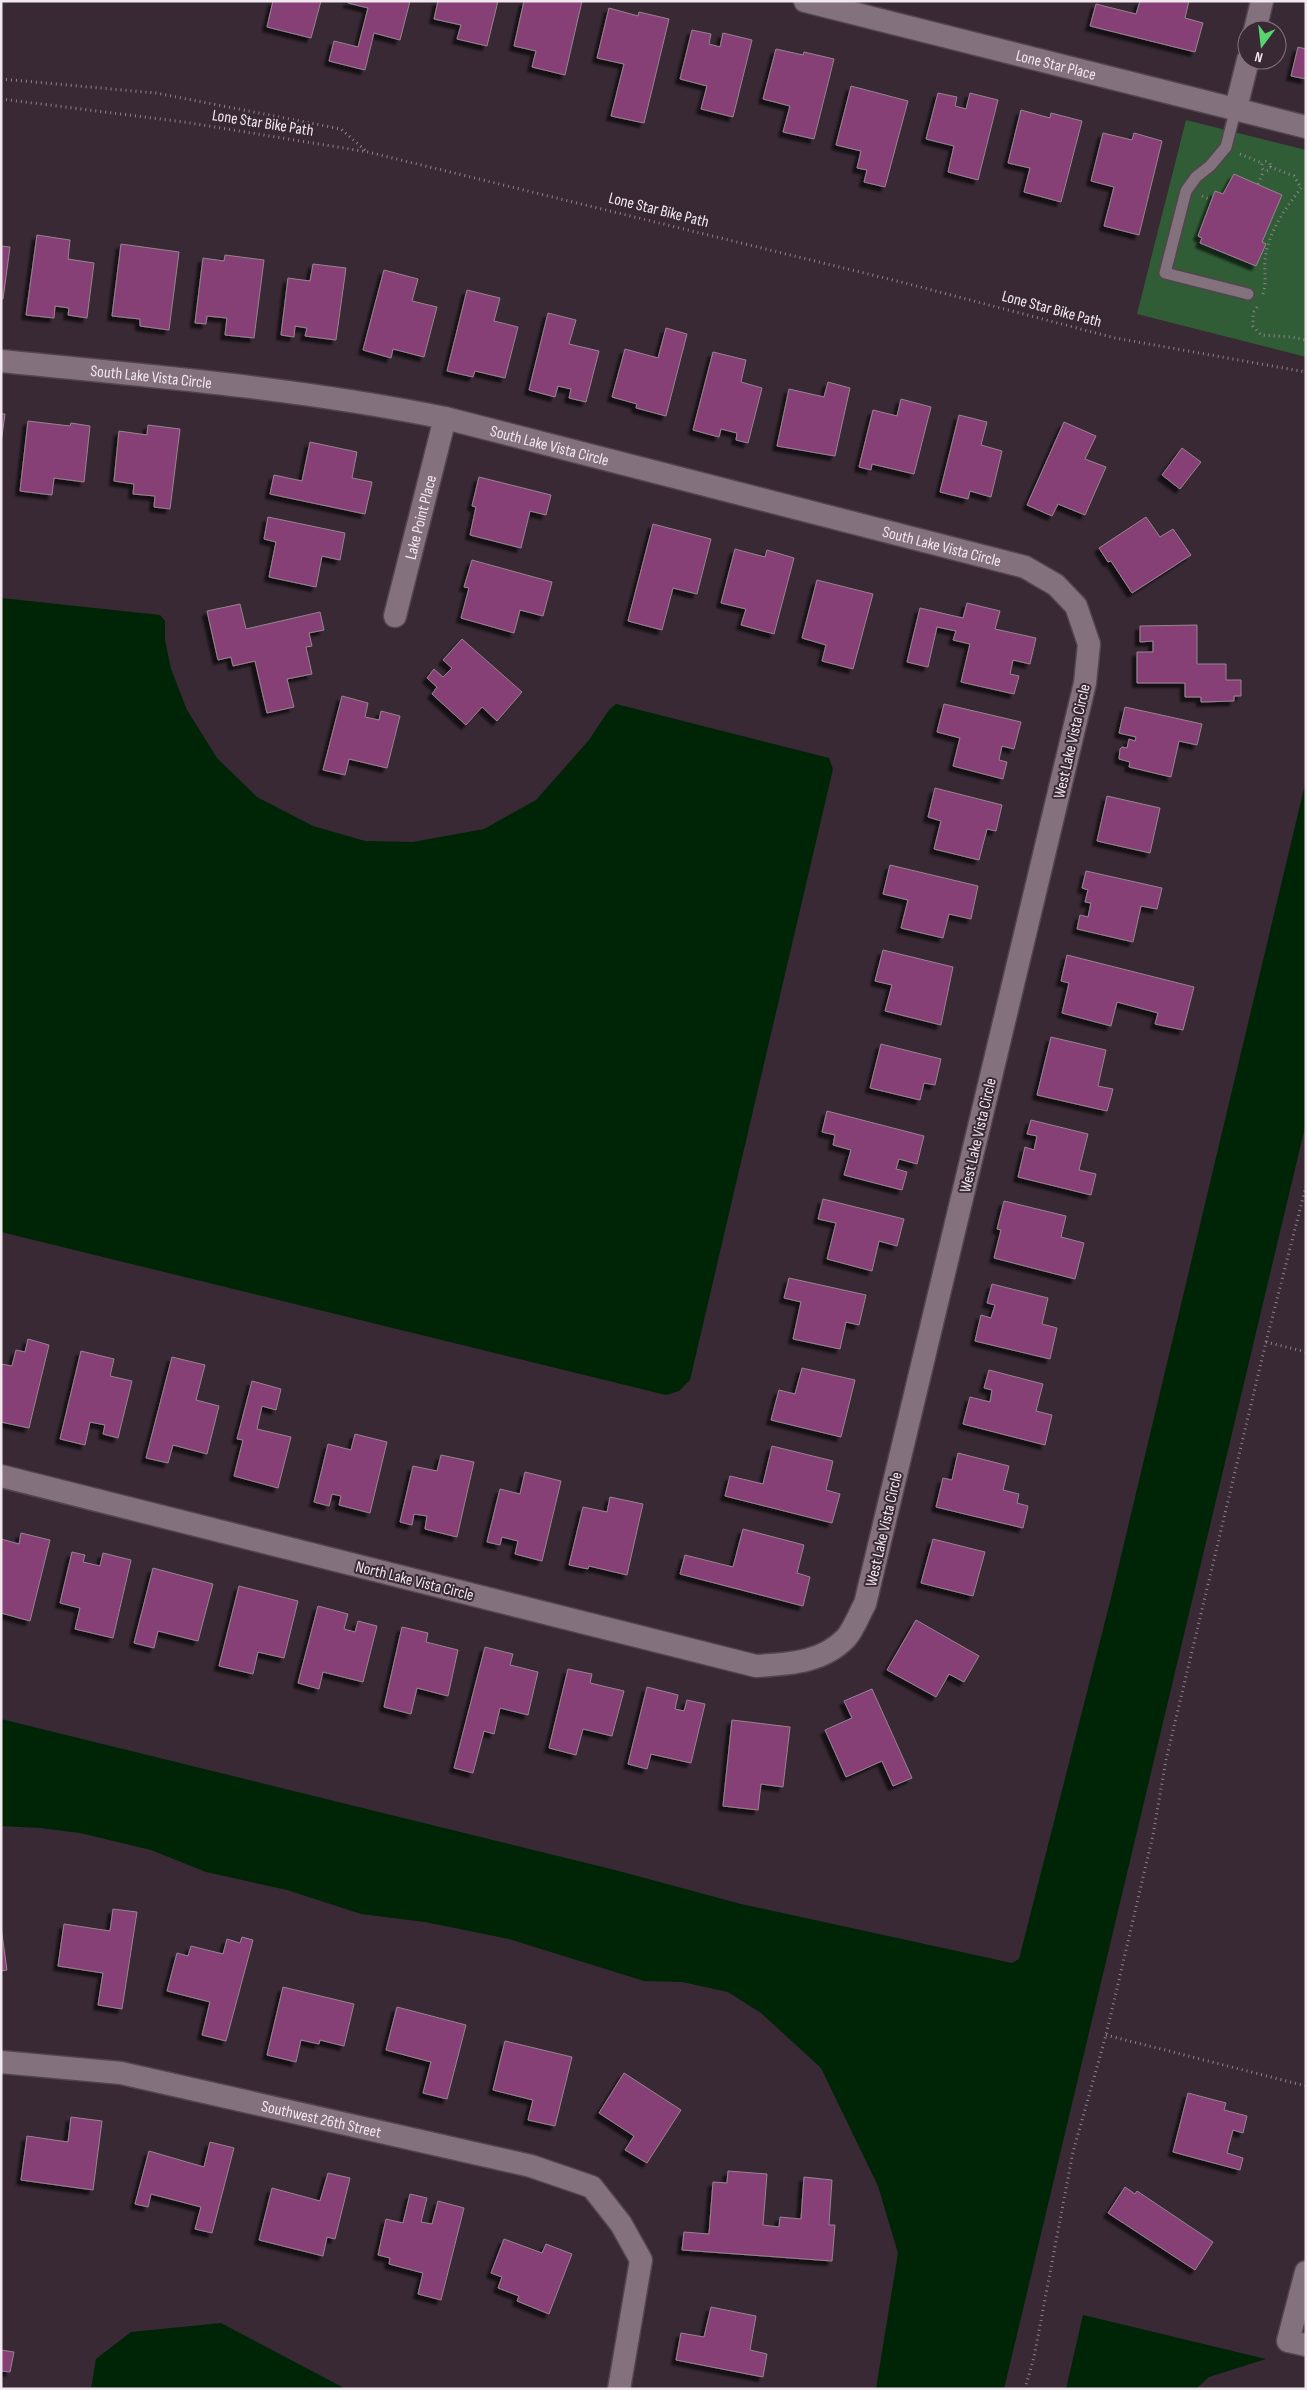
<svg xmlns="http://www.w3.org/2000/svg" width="1307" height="2390" viewBox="0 0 1307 2390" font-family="'Sofia Sans Condensed',sans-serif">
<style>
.green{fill:#305d36}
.water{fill:#002406}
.building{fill:#864176;stroke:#968491;filter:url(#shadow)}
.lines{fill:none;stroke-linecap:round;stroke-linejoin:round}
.service-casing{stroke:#52454e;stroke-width:14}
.minor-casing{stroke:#52454e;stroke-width:25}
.path{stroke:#90838c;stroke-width:3;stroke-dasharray:1 4;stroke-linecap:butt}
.service{stroke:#83717d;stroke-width:11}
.minor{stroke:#83717d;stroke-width:22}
.labels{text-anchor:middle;stroke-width:4;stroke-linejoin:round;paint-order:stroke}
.street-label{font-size:16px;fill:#f2e8ef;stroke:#382934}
</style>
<defs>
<filter id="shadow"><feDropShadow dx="-4.5" dy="4.5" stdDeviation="1" flood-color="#0009"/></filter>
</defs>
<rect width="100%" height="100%" fill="#382934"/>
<path class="green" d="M1186,120L1306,150V357L1137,314Z"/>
<g class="water">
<path d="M1,598L160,615L165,621V640L171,669L187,710L217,758L257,797L313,826L365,841L413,842L484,829L536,800L589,740L609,710L616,704L829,758L833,769L690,1380L679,1391L666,1395L1,1232Z"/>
<path d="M1306,780V1123L1004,2389H876L898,2253L878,2186L821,2068L761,2013L728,1992L682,1982L644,1981L509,1939L425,1922L361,1914L287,1890L206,1872L151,1850L80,1833L40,1828L1,1826V1719L615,1870L741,1904L1012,1963L1019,1959L1112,1594Z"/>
<path d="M1083,2315L1266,2359L1209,2377L1196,2389H1066Z"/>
<path d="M221,2323L346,2389H91L96,2359L131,2332Z"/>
</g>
<g class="building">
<path d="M273,1H321L311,38L267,27Z"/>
<path d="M348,1H410L400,40L374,33L365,70L329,61L334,41L358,47L368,8L348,3Z"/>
<path d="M438,1H498L487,46L457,39L461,25L434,19Z"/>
<path d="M524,1H582L565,75L532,67L536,51L514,46Z"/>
<path d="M1140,1H1189L1185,18L1203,23L1195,52L1090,26L1096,4L1136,14Z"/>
<path d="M609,8L638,16L639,12L669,19L644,123L611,116L624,64L597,58Z"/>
<path d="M692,30L711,34L709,44L720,47L723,33L752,40L733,117L701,109L707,86L680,79Z"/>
<path d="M1298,47L1306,49V79L1291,76Z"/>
<path d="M776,49L803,55L804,52L834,59L814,139L783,132L790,106L763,99Z"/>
<path d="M851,86L908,101L885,187L864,182L867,170L857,168L861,151L836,145Z"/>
<path d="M938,93L957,97L955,106L966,109L970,93L998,100L978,180L948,172L954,146L926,139Z"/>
<path d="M1021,110L1050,118L1051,113L1082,121L1061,202L1024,192L1030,168L1008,163Z"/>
<path d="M1103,133L1132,140L1134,133L1162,141L1139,235L1104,226L1114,187L1091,181Z"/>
<path d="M1234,174L1282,195L1262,242L1266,244L1256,266L1200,243L1202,238L1198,236L1215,191L1223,194Z"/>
<path d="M37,235L70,240L68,259L94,263L87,318L68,315L69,308L55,306L54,318L26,315Z"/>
<path d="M121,244L179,252L169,330L140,326V319L112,316Z"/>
<path d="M1,246L10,247L3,299H1Z"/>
<path d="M225,255L264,260L254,338L225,335L227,318L207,316L206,324L195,323L203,258L224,261Z"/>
<path d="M313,264L346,268L336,340L305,336L307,328L295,326L294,337L281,335L288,278L310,281Z"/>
<path d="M384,270L418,279L412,301L437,307L424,357L393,349L391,358L363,350Z"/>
<path d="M467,290L500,298L494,321L518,327L505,378L475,371L473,377L447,371Z"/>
<path d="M548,313L576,320L569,344L599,351L586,402L569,398L571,389L558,386L555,397L529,390Z"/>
<path d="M666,328L687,334L666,416L636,408L637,404L612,397L625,349L658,358Z"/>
<path d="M713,352L746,360L741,382L762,388L748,443L736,440L737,433L721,429L719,437L693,430Z"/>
<path d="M828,382L850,388L835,456L777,446L789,389L824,397Z"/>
<path d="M901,399L931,407L914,474L872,464L871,470L859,467L873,410L897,416Z"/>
<path d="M1,414H5L1,443Z"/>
<path d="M959,415L987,422L981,445L1002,451L991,497L970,491L968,499L940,492Z"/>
<path d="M28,421L70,426L71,423L90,426L84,482L54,478L52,495L20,491Z"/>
<path d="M1064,422L1096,436L1085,459L1106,467L1085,515L1058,504L1052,516L1027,505Z"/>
<path d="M148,425L180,429L170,509L154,507L155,496L133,494L134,484L114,481L119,431L147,435Z"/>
<path d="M310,442L357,452L352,478L372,482L365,514L270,494L274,475L302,481Z"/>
<path d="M1182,448L1201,462L1180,489L1162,475Z"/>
<path d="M479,477L551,495L546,515L530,511L521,548L470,535L476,507L472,506Z"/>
<path d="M268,517L345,533L340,560L322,556L316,587L269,577L276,542L264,539Z"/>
<path d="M1146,517L1160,537L1173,529L1191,555L1132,593L1111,561L1108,562L1099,548Z"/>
<path d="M653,524L711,539L697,594L673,588L662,630L628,621Z"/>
<path d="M735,549L765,557L767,550L794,558L774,634L741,625L746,609L721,603Z"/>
<path d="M472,560L552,582L543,616L520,610L514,633L461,618L469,588L464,587Z"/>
<path d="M817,580L873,594L853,669L822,661L826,645L802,638Z"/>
<path d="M967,603L1000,611L995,629L1036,638L1030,664L1013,660L1010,674L1019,676L1014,694L961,682L970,644L953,640L956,631L937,627L928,667L907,662L920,608L963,618Z"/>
<path d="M240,604L246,629L320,612L324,630L309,633L312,646L306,647L312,674L287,679L294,707L267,713L255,661L233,666L231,657L218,660L207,611Z"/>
<path d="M1197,625V664H1226V680H1241V696H1234V701L1201,702V697H1185V683H1137V652H1153V641L1140,642V626Z"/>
<path d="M462,639L522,692L497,721L482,707L466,725L432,694L437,687L427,678L434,669L443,677L452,668L443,660Z"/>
<path d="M342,696L368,703L365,717L379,720L381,711L400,716L387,768L349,759L345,775L323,770Z"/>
<path d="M944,704L1021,722L1014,749L1002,746L999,760L1007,762L1003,779L953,766L960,738L937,732Z"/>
<path d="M1125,707L1202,724L1197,745L1179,741L1171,777L1129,767L1130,762L1119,759L1120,749L1122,747L1127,748L1129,739L1135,741L1136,737L1119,733Z"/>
<path d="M935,788L1002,805L996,831L987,829L979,860L934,849L941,821L928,817Z"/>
<path d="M1107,796L1160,808L1150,853L1097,841Z"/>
<path d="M890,865L978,886L971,919L949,914L943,938L901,928L908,900L883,894Z"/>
<path d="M1086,871L1162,888L1157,909L1141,906L1133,942L1077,929L1080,915L1088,917L1091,903L1085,902L1088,890L1082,888Z"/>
<path d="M883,950L953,967L941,1025L885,1011L892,985L875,981Z"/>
<path d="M1067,955L1194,987L1183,1030L1155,1024L1158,1013L1117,1002L1111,1026L1062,1013L1069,983L1061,981Z"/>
<path d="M1051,1037L1106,1050L1098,1086L1113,1089L1107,1111L1037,1095Z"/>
<path d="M881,1044L941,1059L935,1085L924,1083L920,1100L870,1088Z"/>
<path d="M827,1111L924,1136L917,1164L899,1159L896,1169L907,1172L902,1190L844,1175L851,1150L833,1145L835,1135L822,1132Z"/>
<path d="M1031,1120L1088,1134L1079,1170L1096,1174L1091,1195L1018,1177L1025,1147L1034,1150L1037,1136L1027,1134Z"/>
<path d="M823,1199L904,1219L897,1246L879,1241L872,1271L827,1259L836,1223L818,1219Z"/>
<path d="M1004,1201L1066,1216L1061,1237L1084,1243L1075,1279L994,1258L1001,1230L997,1229Z"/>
<path d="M789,1278L866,1295L859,1325L846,1322L840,1349L793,1339L801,1302L784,1298Z"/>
<path d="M992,1284L1048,1298L1042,1324L1057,1328L1050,1359L975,1341L981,1315L991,1318L995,1305L987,1303Z"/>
<path d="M28,1339L49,1345L29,1428L1,1422V1364L12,1366L16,1350L25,1352Z"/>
<path d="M81,1351L114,1359L110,1376L132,1381L118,1438L103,1434L105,1425L90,1422L85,1445L60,1439Z"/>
<path d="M172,1357L205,1365L196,1400L219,1406L207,1454L173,1445L168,1463L146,1458Z"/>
<path d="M802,1368L855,1380L841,1437L771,1420L779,1390L795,1394Z"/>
<path d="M989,1370L1043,1384L1036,1411L1052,1415L1045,1445L963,1424L970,1397L990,1402L992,1390L984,1388Z"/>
<path d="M252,1381L281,1389L276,1410L262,1406L257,1429L291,1437L278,1488L234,1476L243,1440L237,1439Z"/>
<path d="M355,1434L387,1442L370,1513L339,1505L341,1496L332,1494L329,1506L314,1502L328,1444L351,1450Z"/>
<path d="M772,1446L833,1461L826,1490L840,1494L832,1523L725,1496L730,1476L763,1484Z"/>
<path d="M958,1453L1009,1466L1003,1490L1019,1494L1017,1503L1028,1506L1023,1528L936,1507L943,1478L952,1480Z"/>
<path d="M441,1455L474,1462L457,1537L425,1529L427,1516L414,1514L412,1525L400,1522L413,1466L437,1471Z"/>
<path d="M525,1472L561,1481L542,1561L515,1554L518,1541L502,1537L500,1545L487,1542L500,1489L520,1494Z"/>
<path d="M610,1497L643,1504L627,1575L589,1566L588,1569L569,1565L583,1507L607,1512Z"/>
<path d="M743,1529L804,1545L797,1573L810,1577L803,1606L680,1574L685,1555L733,1567Z"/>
<path d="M21,1533L50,1540L30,1621L1,1613V1539L19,1544Z"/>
<path d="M933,1539L985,1552L973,1596L921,1583Z"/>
<path d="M72,1552L85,1555L83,1562L100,1566L103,1553L131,1560L113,1638L75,1629L80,1608L60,1603Z"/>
<path d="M153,1568L213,1584L198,1641L158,1631L154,1648L134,1643Z"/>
<path d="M239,1586L298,1601L284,1658L258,1652L253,1674L219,1666Z"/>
<path d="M318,1606L348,1614L344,1629L355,1632L358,1621L377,1626L363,1682L323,1672L319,1689L298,1683Z"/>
<path d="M916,1620L979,1656L964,1682L949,1674L936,1697L887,1670Z"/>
<path d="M402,1627L428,1633L426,1642L458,1650L448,1696L417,1688L411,1714L384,1707Z"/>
<path d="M485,1647L513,1654L510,1665L538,1672L528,1715L500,1708L494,1734L484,1731L473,1773L454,1768Z"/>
<path d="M568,1669L592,1674L590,1683L624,1691L612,1736L583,1729L576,1755L549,1748Z"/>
<path d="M647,1687L678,1695L675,1709L684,1711L687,1700L705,1704L691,1763L651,1754L647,1769L628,1764Z"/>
<path d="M872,1689L912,1778L893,1786L882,1761L846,1777L825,1730L852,1718L844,1701Z"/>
<path d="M732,1720L790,1727L783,1787L761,1784L758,1810L723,1806Z"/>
<path d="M113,1909L137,1912L122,2009L98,2005L103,1973L58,1966L64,1924L110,1931Z"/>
<path d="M1,1927L7,1970L1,1971Z"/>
<path d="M242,1937L253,1940L226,2041L202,2035L210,2002L167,1991L177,1953L188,1956L191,1946L223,1954L227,1939L240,1943Z"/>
<path d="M283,1987L354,2004L344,2046L320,2040L319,2044L301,2040L296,2062L267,2055Z"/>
<path d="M397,2007L466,2025L447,2099L423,2093L431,2062L386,2050Z"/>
<path d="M505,2041L572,2057L555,2126L528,2120L533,2100L493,2090Z"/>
<path d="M624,2073L681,2110L647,2163L625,2150L634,2136L599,2113Z"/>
<path d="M1188,2093L1226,2103L1224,2110L1247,2116L1243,2133L1233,2130L1227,2153L1243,2158L1240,2170L1173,2152Z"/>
<path d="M71,2117L102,2121L93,2190L21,2180L27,2136L68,2142Z"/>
<path d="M210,2142L234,2148L212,2233L195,2229L201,2207L151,2194L148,2207L135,2204L149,2151L204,2167Z"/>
<path d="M728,2171L767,2174L763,2225L779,2227L780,2217L801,2219L804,2177L832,2180L829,2225H835L832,2261L682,2250L684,2232L709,2234L713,2182L727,2183Z"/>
<path d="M328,2173L350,2178L335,2239L327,2237L323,2256L259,2240L272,2188L320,2201Z"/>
<path d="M1125,2187L1135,2194L1137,2191L1213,2242L1195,2270L1108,2213Z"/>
<path d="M410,2194L427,2198L421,2222L432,2224L438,2201L464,2208L441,2300L418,2294L423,2273L389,2264L390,2258L378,2255L386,2219L403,2223Z"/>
<path d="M504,2239L542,2253L546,2244L572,2254L549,2314L517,2301L519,2296L498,2288L502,2277L491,2273Z"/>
<path d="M711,2307L756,2316L750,2350L767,2354L763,2377L676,2360L681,2333L704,2337Z"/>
<path d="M1,2350L14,2352L10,2372L1,2371Z"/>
</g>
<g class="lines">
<g class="service-casing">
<path id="service" d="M1236,108L1226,147L1210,166L1196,177L1186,191L1165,273L1248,294"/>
</g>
<g class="minor-casing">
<g id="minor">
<path id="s1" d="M805,1L1306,127"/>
<path d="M1255,30L1262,1"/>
<path d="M1236,108L1248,60"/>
<path id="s2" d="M1,361C149,376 299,388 445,418L1025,567L1056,585L1076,606L1089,644L1085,683L865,1604C859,1614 854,1629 846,1638C822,1663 788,1664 756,1666L1,1476"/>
<path id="s3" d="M395,616L445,418"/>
<path id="s4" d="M1,2062L121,2073L531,2166L592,2187L621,2224L641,2260L619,2389"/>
<path d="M1306,2272L1288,2341L1306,2345"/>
</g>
</g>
<g class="path">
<path d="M1,79L156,93L341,129L366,151"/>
<path d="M1,99L184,122L368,152L905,283L1115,338L1306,372"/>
<path d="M1240,154L1262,163"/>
<circle cx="1266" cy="166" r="4.5"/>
<path d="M1270,167L1294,176L1301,188"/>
<path d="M1258,184L1264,170"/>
<path d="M1202,196L1211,200"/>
<path d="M1263,294C1267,282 1264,272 1265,260C1268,232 1285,209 1301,188"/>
<path d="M1257,307L1253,313V326L1261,335L1291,337L1306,340"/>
<path d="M1266,1342L1306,1352"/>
<path d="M1106,2035L1306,2086"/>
<path d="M1025,2389L1034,2357L1073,2152L1106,2035L1153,1835L1166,1760L1266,1342L1306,1186"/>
</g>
<use href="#service" class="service"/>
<use href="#minor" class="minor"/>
</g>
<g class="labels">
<g class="street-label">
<text dy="6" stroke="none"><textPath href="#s1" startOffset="259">Lone Star Place</textPath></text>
<text transform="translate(263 122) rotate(9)" y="6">Lone Star Bike Path</text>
<text transform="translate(659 209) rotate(14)" y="6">Lone Star Bike Path</text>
<text transform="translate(1052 308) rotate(15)" y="6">Lone Star Bike Path</text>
<text dy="6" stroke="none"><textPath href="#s2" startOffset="151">South Lake Vista Circle</textPath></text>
<text dy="6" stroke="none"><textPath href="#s2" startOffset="556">South Lake Vista Circle</textPath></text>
<text dy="6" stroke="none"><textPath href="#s3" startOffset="102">Lake Point Place</textPath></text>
<text dy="6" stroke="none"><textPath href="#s2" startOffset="961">South Lake Vista Circle</textPath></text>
<text transform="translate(1071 741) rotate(-77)" y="6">West Lake Vista Circle</text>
<text transform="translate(977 1135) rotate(-77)" y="6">West Lake Vista Circle</text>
<text transform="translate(883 1529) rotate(-77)" y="6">West Lake Vista Circle</text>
<text transform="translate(415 1580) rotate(14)" y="6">North Lake Vista Circle</text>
<text dy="6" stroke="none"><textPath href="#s4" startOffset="326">Southwest 26th Street</textPath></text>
</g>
</g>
<rect width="1307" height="2390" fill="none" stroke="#f2e8ef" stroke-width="5"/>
<g transform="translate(1262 45) rotate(195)"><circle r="24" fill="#382934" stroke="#82757f"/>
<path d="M0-4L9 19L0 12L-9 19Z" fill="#59d56f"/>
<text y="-8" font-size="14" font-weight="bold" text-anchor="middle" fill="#f2e8ef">N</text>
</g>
</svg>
